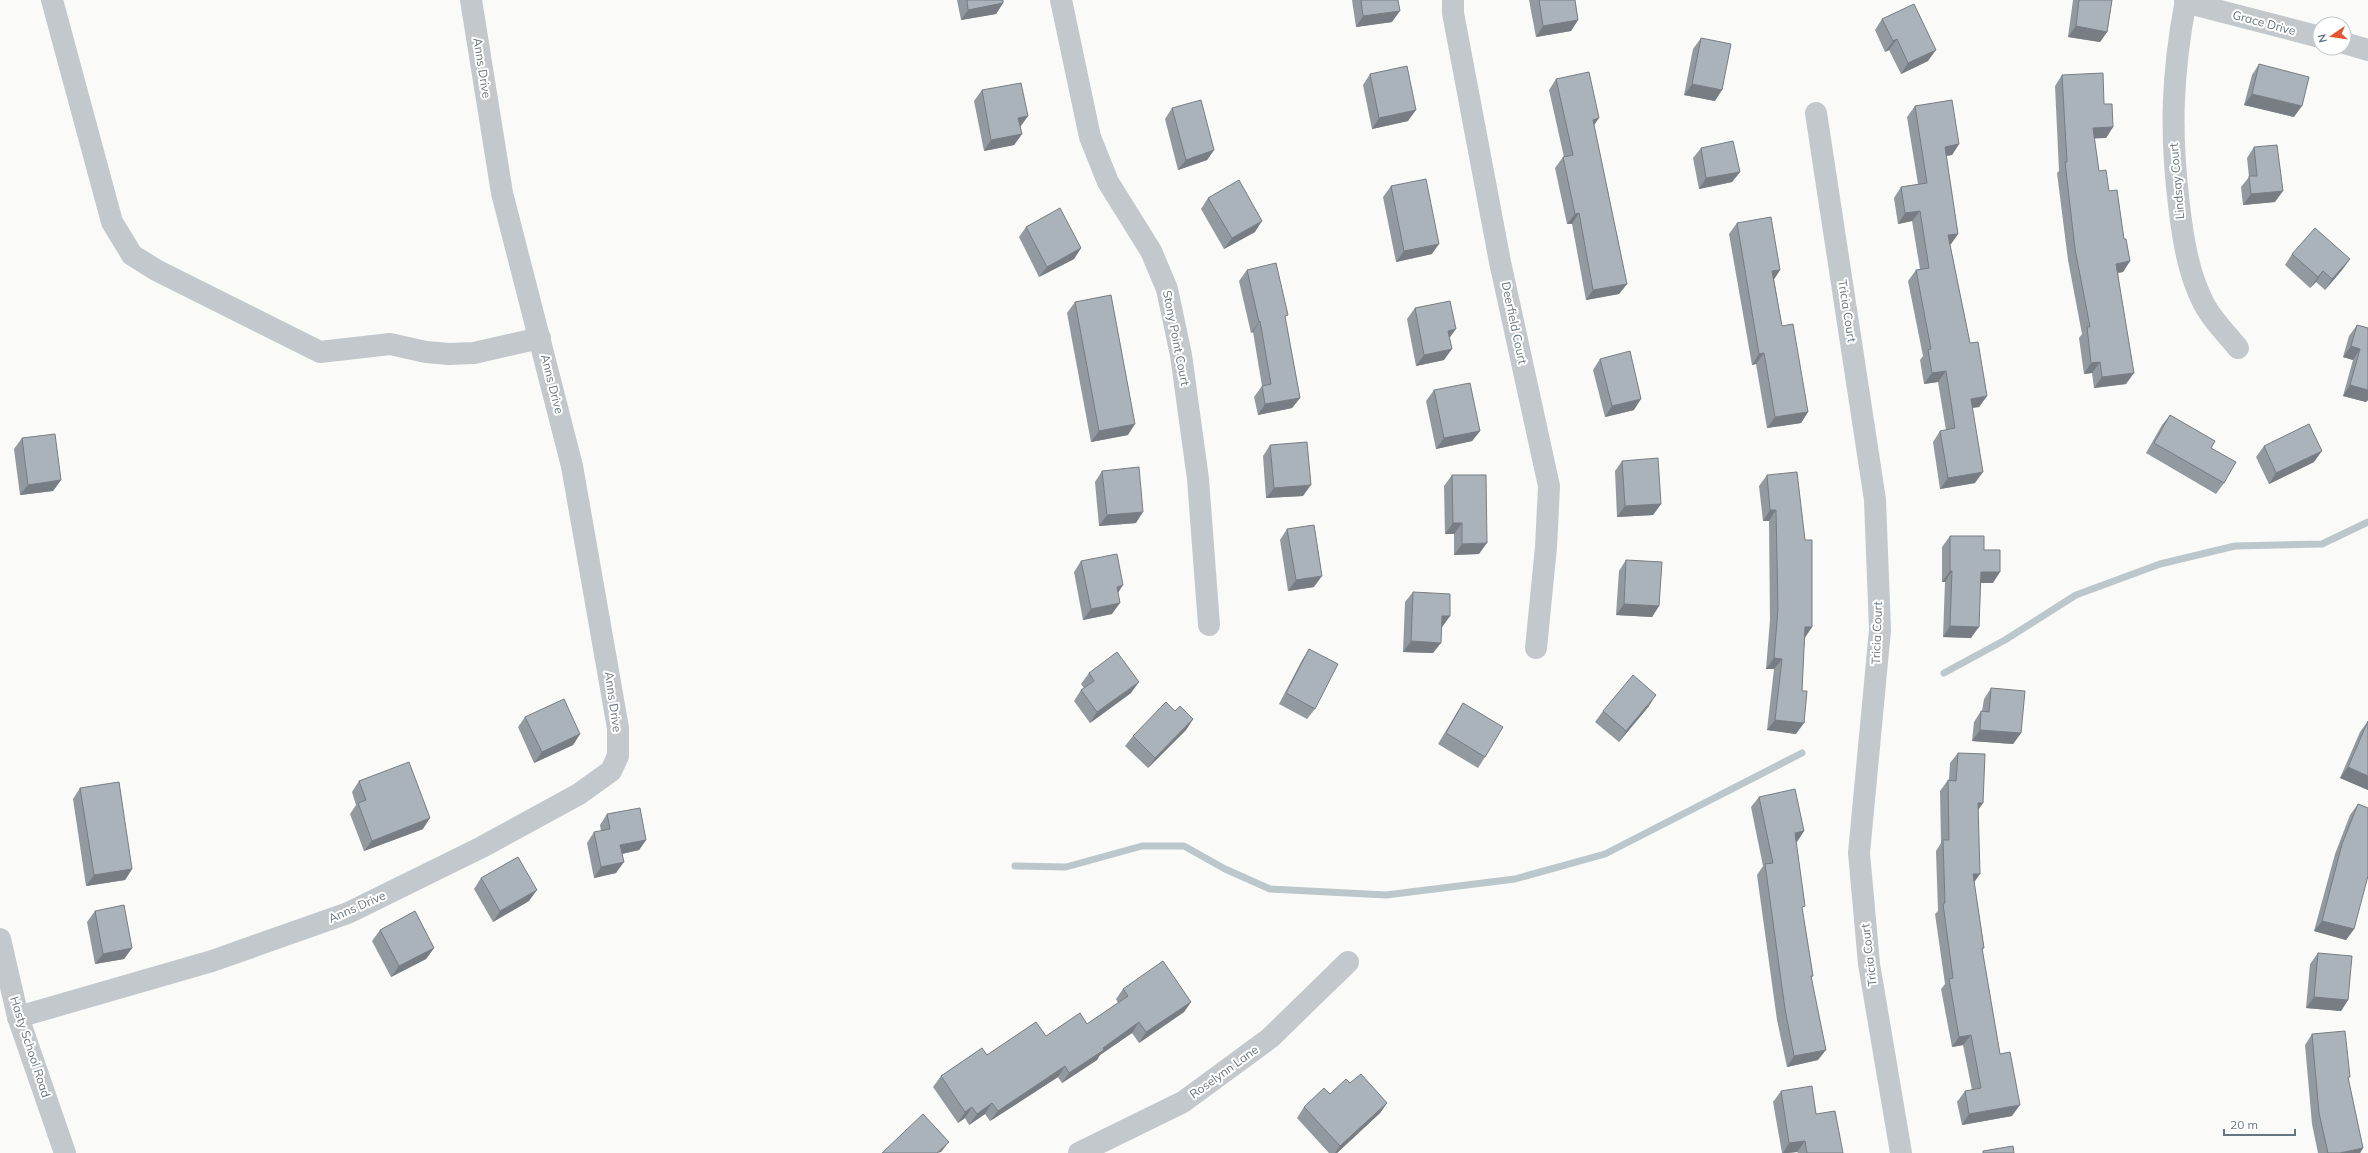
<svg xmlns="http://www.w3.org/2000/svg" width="2368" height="1153" viewBox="0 0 2368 1153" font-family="Mulish,sans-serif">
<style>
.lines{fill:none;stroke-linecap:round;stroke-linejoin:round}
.stream{stroke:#bbc7cb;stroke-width:7}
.minor{stroke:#c3c8cc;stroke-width:22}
.tertiary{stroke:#c3c8cc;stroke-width:22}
.wall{fill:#929a9f}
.shaded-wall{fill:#777d82}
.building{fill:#aab3b9;stroke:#777d82}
.labels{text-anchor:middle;stroke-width:4;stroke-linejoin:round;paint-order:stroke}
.street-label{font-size:12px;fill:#657683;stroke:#fff}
</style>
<rect width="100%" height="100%" fill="#fafaf8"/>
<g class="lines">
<g class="stream">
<path d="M1944,673L2005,640L2076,595L2160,564L2235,546L2322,544L2368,522"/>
<path d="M1015,866L1066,867L1142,846H1184L1225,869L1270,889L1386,895L1515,879L1605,854L1802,753"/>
</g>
<g class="minor">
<path d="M52,0L112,222L132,255L156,270L320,352L390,344L426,352L449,354L474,353L540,338"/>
<path d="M1061,0L1090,137L1108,182L1151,251L1167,289L1181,355L1198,479L1209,625"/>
<path d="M1453,0V13L1500,262L1549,486L1546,547L1536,648"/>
<path d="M2186,0C2172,73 2170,132 2179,205C2183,239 2188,272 2203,302C2211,319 2227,334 2238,348"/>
<path d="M2185,2L2320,37"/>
<path d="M2344,43L2368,50"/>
<path d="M1816,113L1875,500L1880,630L1859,853L1869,964L1901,1153"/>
<path d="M18,1017L212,961L348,913L482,847L579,794L611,771L618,756V728L572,466L502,193L471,0"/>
<path d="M1079,1153L1183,1102L1270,1038L1348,962"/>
</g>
<path class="tertiary" d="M0,939L18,1017L65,1153"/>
</g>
<g class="wall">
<path d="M957,0H1003V3L996,14L961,20Z"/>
<path d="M1352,0H1398L1392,22L1356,27Z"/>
<path d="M1529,0H1575L1578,20L1571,31L1536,37Z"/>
<path d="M2073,0H2112L2107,32L2100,42L2068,37Z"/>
<path d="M1882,19L1928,61L1901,74L1889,50L1885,52L1875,30Z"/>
<path d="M1701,38L1715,101L1684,95L1693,49Z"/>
<path d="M2259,64L2294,117L2244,105L2252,75Z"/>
<path d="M1370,74L1408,121L1372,129L1363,85Z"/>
<path d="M2062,75L2104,104L2113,127L2106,138H2094L2099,171L2109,191L2130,261L2123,272L2118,273L2126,384L2094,388L2092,373L2084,374L2079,338L2082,334L2068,260L2057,173L2059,171L2055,86Z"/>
<path d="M1556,79L1599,118L1594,125L1627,284L1619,294L1586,300L1572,224H1567L1555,168L1563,157H1564L1549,90Z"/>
<path d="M982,90L1028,116L1020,127L1022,134L1014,145L984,151L974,101Z"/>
<path d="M1915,106L1959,144L1952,155L1946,156L1958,234L1951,244L1950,245L1970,343L1987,396L1979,407L1972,408L1975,483L1940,489L1933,442L1940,431L1946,430L1938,382L1924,384L1920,360L1923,356L1908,281L1916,270L1920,269L1912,221L1898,224L1894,198L1901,187L1918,184L1907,117Z"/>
<path d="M1172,108L1214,150L1207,160L1178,170L1165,119Z"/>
<path d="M2254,147L2275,202L2243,205L2241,187L2249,177L2247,158Z"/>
<path d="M1701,148L1740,172L1732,182L1699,189L1693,158Z"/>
<path d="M1391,186L1432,254L1396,262L1383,197Z"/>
<path d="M1208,198L1255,232L1224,249L1201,209Z"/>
<path d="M1737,223L1780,270L1774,279L1782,326L1808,412L1801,423L1767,428L1756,364L1752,365L1729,234Z"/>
<path d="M1026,227L1081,248L1074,259L1039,277L1019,237Z"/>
<path d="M2292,254L2350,259L2342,270L2325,290L2316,282L2310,288L2285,265Z"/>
<path d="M1247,270L1285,319L1300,398L1292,408L1258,415L1254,397L1262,386L1253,332L1251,333L1239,281Z"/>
<path d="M1075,302L1128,435L1091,442L1067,313Z"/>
<path d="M1415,308L1450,338L1444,360L1416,366L1407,319Z"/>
<path d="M2357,325L2368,328V400L2366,402L2343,396L2353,360L2343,357L2349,336Z"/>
<path d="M1600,359L1634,410L1605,417L1593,370Z"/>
<path d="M1434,390L1480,431L1472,441L1436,449L1426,401Z"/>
<path d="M2170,415L2211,448L2224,483L2216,494L2146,453L2162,425Z"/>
<path d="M22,438L61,480L53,491L20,495L14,449Z"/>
<path d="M1270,445L1303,496L1266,498L1263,456Z"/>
<path d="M2264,446L2314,462L2269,484L2256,457Z"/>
<path d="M1622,461L1661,504L1653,515L1617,517L1615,471Z"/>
<path d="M1102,471L1136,523L1099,526L1095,482Z"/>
<path d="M1452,475L1479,554L1454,555V534H1445L1444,486Z"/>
<path d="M1767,475L1812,627L1805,638L1796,734L1767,730L1774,669H1766L1770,620L1769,521H1763L1759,486Z"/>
<path d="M1287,529L1314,587L1288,591L1280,540Z"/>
<path d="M1950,536L1984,550L1993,583H1980L1971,638L1943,637L1945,582H1942V547Z"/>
<path d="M1626,560L1659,606L1652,617L1616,615L1619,571Z"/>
<path d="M1081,561L1118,593L1112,614L1083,620L1074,572Z"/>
<path d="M1413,592L1450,616L1442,627L1433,653L1403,652L1405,602Z"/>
<path d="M1309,649L1315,709L1307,719L1279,704L1302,660Z"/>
<path d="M1089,673L1131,693L1090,723L1074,701L1081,690L1084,688L1081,684Z"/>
<path d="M1991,688L2021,733L2013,744L1972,741L1974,722L1981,711H1982L1984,699Z"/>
<path d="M1463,703L1485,757L1478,768L1438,744L1456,714Z"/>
<path d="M1649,706L1619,742L1595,722L1603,711Z"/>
<path d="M1175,711L1193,719L1186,730L1148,768L1125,746L1133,736Z"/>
<path d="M525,717L580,734L573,745L534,763L518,727Z"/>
<path d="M2368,721V790L2340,778L2360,732Z"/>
<path d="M1958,753L1983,803L1978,810L1974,882L1984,948L1982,950L2000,1054L2012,1116L1962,1125L1957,1102L1965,1091L1972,1090L1963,1045L1952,1047L1941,989L1945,984L1935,914L1938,911L1936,851L1941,843L1940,791L1948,780H1949L1950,763Z"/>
<path d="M359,781L423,829L364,851L350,814L356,805L352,792Z"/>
<path d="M80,788L132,869L125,880L86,886L73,799Z"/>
<path d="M1759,797L1804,831L1796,842L1802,910L1813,976L1811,978L1818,1060L1787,1067L1777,1020L1757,875L1763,866L1751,807Z"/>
<path d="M2358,804L2354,929L2346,940L2314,931L2335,854L2350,815Z"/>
<path d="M607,814L646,840L639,850L622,854L616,873L594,878L587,843L594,832L601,831L600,825Z"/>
<path d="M481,878L529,901L493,922L474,889Z"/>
<path d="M95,911L132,948L124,959L95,964L87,922Z"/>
<path d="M380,930L434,948L426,959L391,977L372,941Z"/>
<path d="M2318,953L2348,1000L2341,1011L2306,1008L2310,964Z"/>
<path d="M1123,989L1191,1002L1184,1012L1139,1043L1132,1033L1100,1055L1097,1060L1062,1083L1058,1077L990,1121L985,1114L969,1125L965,1118L958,1123L933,1087L941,1076L1046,1036L1087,1024L1118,1003L1116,999Z"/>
<path d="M2312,1034L2348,1080L2363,1148L2360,1153H2318L2312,1124L2305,1045Z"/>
<path d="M1350,1083L1387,1103L1380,1113L1337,1153H1329L1297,1118L1304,1107L1330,1094Z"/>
<path d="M1781,1091L1816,1114L1843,1153H1798L1797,1152L1788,1153H1782L1773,1102Z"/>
</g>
<g class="shaded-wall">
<path d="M1003,3L996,14L961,20L968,10Z"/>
<path d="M1400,11L1392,22L1356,27L1363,16Z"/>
<path d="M1578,20L1571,31L1536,37L1543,26Z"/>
<path d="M2076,26L2107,32L2100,42L2068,37Z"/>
<path d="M1897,39L1889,50L1885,52L1893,41Z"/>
<path d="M1936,50L1928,61L1901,74L1908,63Z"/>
<path d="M1692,84L1722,90L1715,101L1684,95Z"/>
<path d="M2252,94L2302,106L2294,117L2244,105Z"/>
<path d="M1416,110L1408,121L1372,129L1379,118Z"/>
<path d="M1028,116L1020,127L1018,118Z"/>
<path d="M1599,118L1591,129L1593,120Z"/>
<path d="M2113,127L2106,138L2085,139L2093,128Z"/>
<path d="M1022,134L1014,145L984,151L991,140Z"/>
<path d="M1959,144L1952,155L1937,157L1945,147Z"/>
<path d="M1214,150L1207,160L1178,170L1186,160Z"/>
<path d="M1740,172L1732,182L1699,189L1706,178Z"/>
<path d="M2283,191L2275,202L2243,205L2251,194Z"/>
<path d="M1920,211L1912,221L1898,224L1905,213Z"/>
<path d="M1579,213L1572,224H1567L1575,214Z"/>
<path d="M1262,221L1255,232L1224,249L1232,238Z"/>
<path d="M1958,234L1951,244L1941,246L1948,235Z"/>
<path d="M1439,244L1432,254L1396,262L1404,251Z"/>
<path d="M1081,248L1074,259L1039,277L1047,267Z"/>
<path d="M2350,259L2342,270L2325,290L2332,279Z"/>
<path d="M2130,261L2123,272L2109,274L2116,264Z"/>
<path d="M1780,270L1773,281L1772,271Z"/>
<path d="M2323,271L2316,282L2310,288L2318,277Z"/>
<path d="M1627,284L1619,294L1586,300L1593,290Z"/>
<path d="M1260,321L1253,332L1251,333L1259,322Z"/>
<path d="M1456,329L1448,340V331Z"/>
<path d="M2351,346L2360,349L2353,360L2343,357Z"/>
<path d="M1452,349L1444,360L1416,366L1424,355Z"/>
<path d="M1764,353L1756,364L1752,365L1759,354Z"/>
<path d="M2100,362L2092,373L2084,374L2091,363Z"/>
<path d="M1946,371L1938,382L1924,384L1932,373Z"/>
<path d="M2134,373L2126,384L2094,388L2102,377Z"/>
<path d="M2350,385L2368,390V400L2366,402L2343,396Z"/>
<path d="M1987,396L1979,407L1963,409L1971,399Z"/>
<path d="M1300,398L1292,408L1258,415L1265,404Z"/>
<path d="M1641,399L1634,410L1605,417L1612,406Z"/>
<path d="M1808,412L1801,423L1767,428L1775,417Z"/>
<path d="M1135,424L1128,435L1091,442L1099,431Z"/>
<path d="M1480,431L1472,441L1436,449L1444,438Z"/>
<path d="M2322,451L2314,462L2269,484L2276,473Z"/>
<path d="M1983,472L1975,483L1940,489L1948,478Z"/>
<path d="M61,480L53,491L20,495L28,485Z"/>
<path d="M1311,485L1303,496L1266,498L1274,488Z"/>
<path d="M1661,504L1653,515L1617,517L1625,506Z"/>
<path d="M1770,510H1776L1769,521H1763Z"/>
<path d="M1143,512L1136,523L1099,526L1107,515Z"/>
<path d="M1453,523H1462L1454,534H1445Z"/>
<path d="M1487,543L1479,554L1454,555L1462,544Z"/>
<path d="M1950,571H1952L1945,582H1942Z"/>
<path d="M1981,572H2000L1993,583H1973Z"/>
<path d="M1322,576L1314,587L1288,591L1296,580Z"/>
<path d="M1123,585L1116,596L1117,587Z"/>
<path d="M1120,603L1112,614L1083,620L1091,609Z"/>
<path d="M1624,604L1659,606L1652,617L1616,615Z"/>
<path d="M1442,616H1450L1442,627Z"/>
<path d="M1950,626L1979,627L1971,638L1943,637Z"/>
<path d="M1805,627H1812L1804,638Z"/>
<path d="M1411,641L1441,643L1433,653L1403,652Z"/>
<path d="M1774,658L1782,659L1774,669H1766Z"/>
<path d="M1139,682L1131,693L1090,723L1097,712Z"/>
<path d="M1656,695L1649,706L1619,742L1626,731Z"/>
<path d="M1193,719L1186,730L1148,768L1155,758Z"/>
<path d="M1775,720L1804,723L1796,734L1767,730Z"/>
<path d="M1980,730L2021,733L2013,744L1972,741Z"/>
<path d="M580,734L573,745L534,763L542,752Z"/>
<path d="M2348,767L2368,776V790L2340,778Z"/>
<path d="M1978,803H1983L1975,814Z"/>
<path d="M430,818L423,829L364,851L372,841Z"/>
<path d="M1804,831L1797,842L1788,844L1795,833Z"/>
<path d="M646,840L639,850L612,856L620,845Z"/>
<path d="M624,862L616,873L594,878L601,867Z"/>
<path d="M132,869L125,880L86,886L94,875Z"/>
<path d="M1973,874H1980L1973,884Z"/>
<path d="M537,890L529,901L493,922L500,911Z"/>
<path d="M2322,921L2354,929L2346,940L2314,931Z"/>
<path d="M132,948L124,959L95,964L103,954Z"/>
<path d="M434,948L426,959L391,977L399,966Z"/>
<path d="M2314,997L2348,1000L2341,1011L2306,1008Z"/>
<path d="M1191,1002L1184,1012L1139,1043L1146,1032Z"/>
<path d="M1139,1022L1132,1033L1100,1055L1097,1060L1062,1083L1069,1073L1103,1048Z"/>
<path d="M1971,1035L1963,1045L1952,1047L1959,1037Z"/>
<path d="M1826,1050L1818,1060L1787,1067L1794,1056Z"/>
<path d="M1065,1066L1058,1077L990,1121L998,1111Z"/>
<path d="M992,1103L985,1114L969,1125L977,1114Z"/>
<path d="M1387,1103L1380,1113L1337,1153H1335L1340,1146Z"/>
<path d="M2020,1105L2012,1116L1962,1125L1969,1114Z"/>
<path d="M972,1107L965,1118L958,1123L965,1112Z"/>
<path d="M1805,1141L1797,1152L1788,1153H1783L1789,1143Z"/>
<path d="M949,1142L941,1152L937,1153Z"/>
<path d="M2363,1148L2360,1153H2340Z"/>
</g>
<g class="building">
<path d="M967,0H1003V3L968,10Z"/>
<path d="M1361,0H1398L1400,11L1363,16Z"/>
<path d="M1539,0H1575L1578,20L1543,26Z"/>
<path d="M2079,0H2112L2107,32L2076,26Z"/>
<path d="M1914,4L1936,50L1908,63L1897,39L1893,41L1882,19Z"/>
<path d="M1701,38L1731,44L1722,90L1692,84Z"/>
<path d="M2259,64L2309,77L2302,106L2252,94Z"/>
<path d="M1407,66L1416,110L1379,118L1370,74Z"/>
<path d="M1589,72L1599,118L1593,120L1627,284L1593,290L1579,213L1575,214L1563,157L1573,155L1556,79Z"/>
<path d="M2103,73L2104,104H2112L2113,127L2093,128L2099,171L2106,170L2109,191L2117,190L2124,239H2126L2130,261L2116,264L2134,373L2102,377L2100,362L2091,363L2087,327H2090L2075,249L2065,162H2067L2062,75Z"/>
<path d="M1021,83L1028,116L1018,118L1022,134L991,140L982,90Z"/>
<path d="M1201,100L1214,150L1186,160L1172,108Z"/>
<path d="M1952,100L1959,144L1945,147L1958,234L1948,235L1970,343L1978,342L1987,396L1971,399L1983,472L1948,478L1940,431L1955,428L1946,371L1932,373L1928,350L1931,349L1916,270L1929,268L1920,211L1905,213L1901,187L1927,183L1915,106Z"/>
<path d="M1733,141L1740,172L1706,178L1701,148Z"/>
<path d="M2277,145L2283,191L2251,194L2249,176H2257L2254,147Z"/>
<path d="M1426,179L1439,244L1404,251L1391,186Z"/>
<path d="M1239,180L1262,221L1232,238L1208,198Z"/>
<path d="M1060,208L1081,248L1047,267L1026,227Z"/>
<path d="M1771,217L1780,270L1772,271L1782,326L1793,324L1808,412L1775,417L1764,353L1759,354L1737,223Z"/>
<path d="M2315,228L2350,259L2332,279L2323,271L2318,277L2292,254Z"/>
<path d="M1276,263L1288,315L1285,316L1300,398L1265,404L1262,386L1271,384L1260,321L1259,322L1247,270Z"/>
<path d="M1111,295L1135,424L1099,431L1075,302Z"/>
<path d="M1450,301L1456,329L1448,331L1452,349L1424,355L1415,308Z"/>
<path d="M2357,325L2368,328V390L2350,385L2360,349L2351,346Z"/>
<path d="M1630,351L1641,399L1612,406L1600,359Z"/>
<path d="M1470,383L1480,431L1444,438L1434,390Z"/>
<path d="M2170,415L2215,441L2211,448L2236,462L2224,483L2154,443Z"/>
<path d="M2309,424L2322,451L2276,473L2264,446Z"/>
<path d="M55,434L61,480L28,485L22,438Z"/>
<path d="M1307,442L1311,485L1274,488L1270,445Z"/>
<path d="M1658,458L1661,504L1625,506L1622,461Z"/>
<path d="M1139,467L1143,512L1107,515L1102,471Z"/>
<path d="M1797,472L1805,540H1812V627H1805L1802,691H1807L1804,723L1775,720L1782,659L1774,658L1778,609L1776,510H1770L1767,475Z"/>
<path d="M1452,475H1486L1487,543L1462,544V523H1453Z"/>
<path d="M1314,525L1322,576L1296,580L1287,529Z"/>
<path d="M1950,536H1984V550H2000V572H1981L1979,627L1950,626L1952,571H1950Z"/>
<path d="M1117,554L1123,585L1117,587L1120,603L1091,609L1081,561Z"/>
<path d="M1626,560L1662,562L1659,606L1624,604Z"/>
<path d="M1413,592L1450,594V616H1442L1441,643L1411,641Z"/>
<path d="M1309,649L1338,664L1315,709L1286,693Z"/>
<path d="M1117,652L1139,682L1097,712L1081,690L1094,681L1089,673Z"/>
<path d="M1633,675L1656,695L1626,731L1603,711Z"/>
<path d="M1991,688L2025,691L2021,733L1980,730L1981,711L1989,712Z"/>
<path d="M564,699L580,734L542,752L525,717Z"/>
<path d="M1166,702L1175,711L1180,706L1193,719L1155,758L1133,736Z"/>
<path d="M1463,703L1503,727L1485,757L1446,733Z"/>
<path d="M2368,721V776L2348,767Z"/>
<path d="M1958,753L1985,754L1983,803H1978L1980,874H1973L1984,948H1982L2000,1054L2010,1052L2020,1105L1969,1114L1965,1091L1981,1088L1971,1035L1959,1037L1949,979L1953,978L1943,904L1945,903L1943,840H1949L1948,780L1956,781Z"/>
<path d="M409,762L430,818L372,841L358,803L366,800L359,781Z"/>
<path d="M119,782L132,869L94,875L80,788Z"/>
<path d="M1795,789L1804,831L1795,833L1805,906L1802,907L1813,976H1811L1826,1050L1794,1056L1785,1009L1765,864L1773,863L1759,797Z"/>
<path d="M2358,804L2368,808V876L2354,929L2322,921L2342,844Z"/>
<path d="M640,808L646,840L620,845L624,862L601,867L594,832L610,829L607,814Z"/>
<path d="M518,857L537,890L500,911L481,878Z"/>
<path d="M124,905L132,948L103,954L95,911Z"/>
<path d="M415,911L434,948L399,966L380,930Z"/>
<path d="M2318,953L2352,956L2348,1000L2314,997Z"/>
<path d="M1163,961L1191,1002L1146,1032L1139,1022L1103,1048L1104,1050L1069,1073L1065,1066L998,1111L992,1103L977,1114L972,1107L965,1112L941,1076L982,1048L987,1055L1036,1022L1046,1036L1080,1013L1087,1024L1128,996L1123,989Z"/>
<path d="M2345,1031L2350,1077H2348L2363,1148L2340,1153H2328L2319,1113L2312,1034Z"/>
<path d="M1361,1074L1387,1103L1340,1146L1304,1107L1324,1088L1330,1094L1346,1079L1350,1083Z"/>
<path d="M1812,1086L1816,1114L1835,1111L1843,1153H1807L1805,1141L1789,1143L1781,1091Z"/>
<path d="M923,1114L949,1142L937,1153H882Z"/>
<path d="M2013,1146L2014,1153H1983V1151Z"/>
</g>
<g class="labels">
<g class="street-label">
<text transform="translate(2264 23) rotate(15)" y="4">Grace Drive</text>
<text transform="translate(482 68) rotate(81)" y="4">Anns Drive</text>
<text transform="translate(2177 181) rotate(-95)" y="4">Lindsay Court</text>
<text transform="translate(1847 311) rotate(81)" y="4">Tricia Court</text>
<text transform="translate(1514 323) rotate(78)" y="4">Deerfield Court</text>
<text transform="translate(1176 338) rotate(79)" y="4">Stony Point Court</text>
<text transform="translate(552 384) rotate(76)" y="4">Anns Drive</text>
<text transform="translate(1877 633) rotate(-88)" y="4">Tricia Court</text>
<text transform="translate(613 702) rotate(82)" y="4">Anns Drive</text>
<text transform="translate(357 907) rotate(-24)" y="4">Anns Drive</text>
<text transform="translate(1869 955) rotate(-97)" y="4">Tricia Court</text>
<text transform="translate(30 1047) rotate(72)" y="4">Hasty School Road</text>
<text transform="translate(1224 1072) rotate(-36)" y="4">Roselynn Lane</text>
</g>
</g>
<g transform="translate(2332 36) rotate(257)"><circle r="19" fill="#ffffff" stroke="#c1c8cd"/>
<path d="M0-3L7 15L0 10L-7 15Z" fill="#e4572e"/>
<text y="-6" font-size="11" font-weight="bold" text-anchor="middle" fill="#657683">N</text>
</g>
<path d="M2224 1129v6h71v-6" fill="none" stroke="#657683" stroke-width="2"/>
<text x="2230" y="1129" font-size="12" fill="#657683" stroke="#ffffff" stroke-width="3" paint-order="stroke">20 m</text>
</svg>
